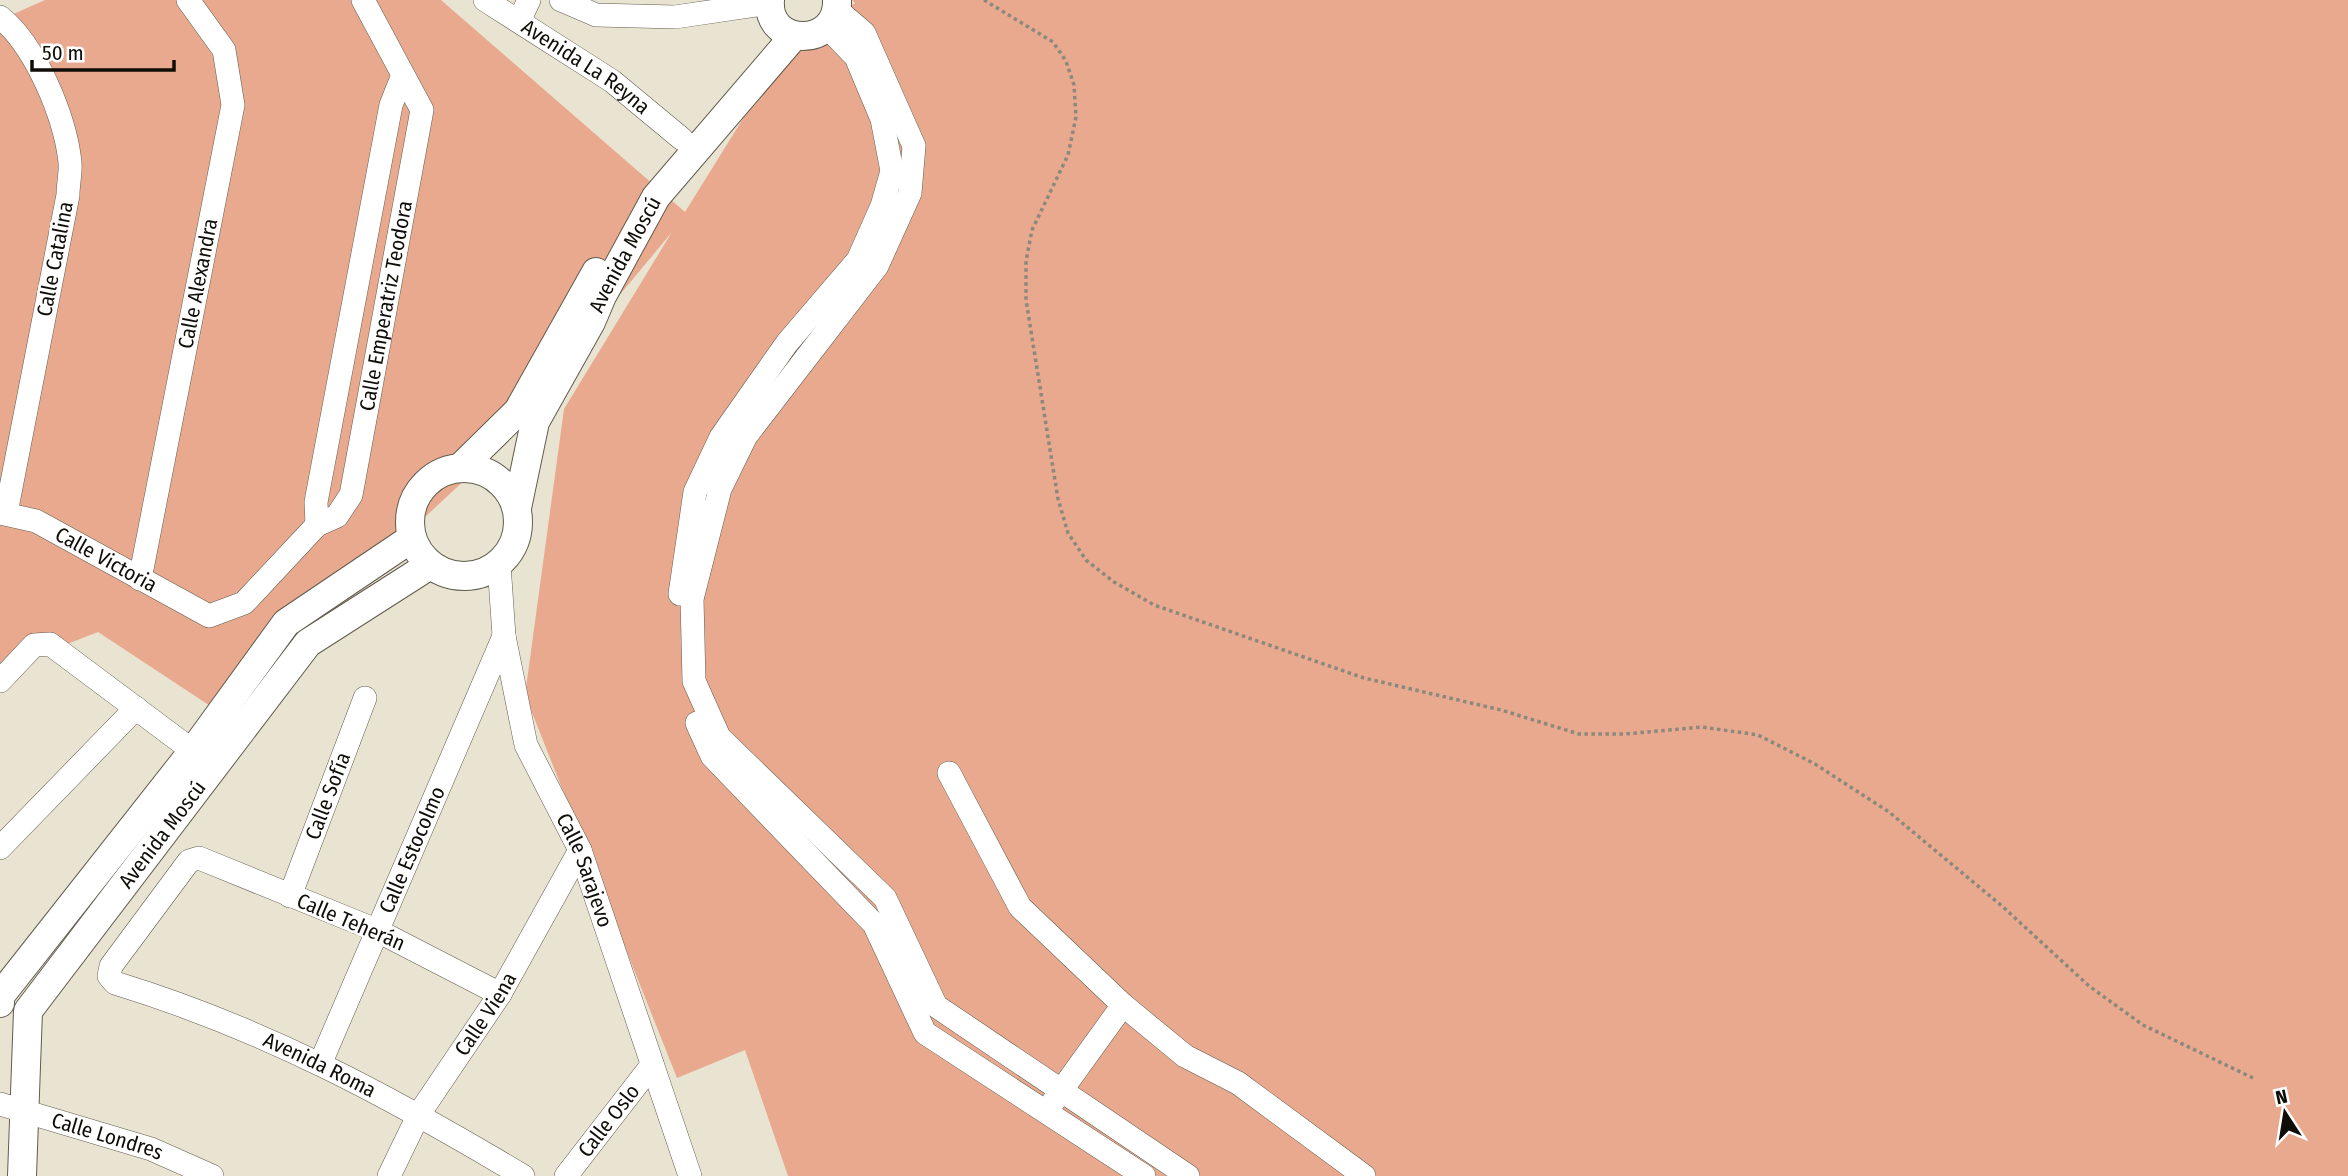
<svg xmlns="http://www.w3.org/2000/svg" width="2348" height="1176" viewBox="0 0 2348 1176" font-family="'Fira Sans Condensed',sans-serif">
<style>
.green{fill:#e8a98f}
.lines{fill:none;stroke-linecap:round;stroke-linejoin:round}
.minor-casing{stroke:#615c4d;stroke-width:24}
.tertiary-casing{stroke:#615c4d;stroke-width:30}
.path{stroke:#8c887c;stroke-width:3.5;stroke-dasharray:3.5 3.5;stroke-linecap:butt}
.minor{stroke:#fff;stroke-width:23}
.tertiary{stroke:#fff;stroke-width:28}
.labels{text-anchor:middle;stroke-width:5;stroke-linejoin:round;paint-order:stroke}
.street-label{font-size:21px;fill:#0f0d08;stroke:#fff}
</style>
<rect width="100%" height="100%" fill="#e9e3d2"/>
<path class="green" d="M45,0H441L685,212L783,54L855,3L852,0H2348V1176H788L745,1050L677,1078L525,695L564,409L672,232L470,475L272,660L227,717L98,632L0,670V20Z"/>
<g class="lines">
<g class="minor-casing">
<g id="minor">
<path id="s1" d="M485,0L612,81L682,139"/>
<path d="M561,0L596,15L675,17L770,3"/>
<path d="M837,10L864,33L914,146L910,193L877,266L746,436L720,489L692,599L694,681L719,737L885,898L936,1006L1188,1176"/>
<path d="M0,17C36,46 65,117 70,162C71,172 68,184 68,195L6,513"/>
<path d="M519,21L529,0"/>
<path id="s2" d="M0,513L36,521L209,616L244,603L317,525L337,516L351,495L422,110L363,0"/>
<path d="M317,525L316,502L391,105L403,75"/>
<path id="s3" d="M499,564L504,636L526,745L580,850L690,1176"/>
<path id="s4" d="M140,579L233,105L224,50L188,0"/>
<path d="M680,594L695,492L721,437L787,343L858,260L882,206L892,171L882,119L856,57L828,28"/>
<path d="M0,681L34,645L50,644L193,751"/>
<path d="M697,723L712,756L874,924L925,1033L1144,1176"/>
<path d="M949,773L1020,907L1123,1005L1185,1056L1238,1083L1364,1176"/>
<path d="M0,848L136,708"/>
<path id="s5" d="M290,896L365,698"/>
<path id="s6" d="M500,994L376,930L199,858L189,861L111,966L109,976L115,983C265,1029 389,1096 523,1176"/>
<path id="s7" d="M321,1062L504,636"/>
<path d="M1053,1102L1123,1005"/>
<path id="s8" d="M0,1104L151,1149L212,1176"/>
<path id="s9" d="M389,1176L419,1114L500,994L580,850"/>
<path id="s10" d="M566,1176L652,1065"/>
</g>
</g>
<g class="tertiary-casing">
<g id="tertiary">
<path d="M770,0C766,48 839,48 837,0"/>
<circle cx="464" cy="522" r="54"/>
<path d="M460,468L518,411L596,272"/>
<path id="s11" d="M517,508L535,422L591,322L602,296L656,197L794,36"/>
<path d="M0,1003V996L193,751L286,623L412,538"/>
<path id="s12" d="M22,1176L28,1011L308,643L430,565"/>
</g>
</g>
<path class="path" d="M984,0L1053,42L1066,61L1074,85L1076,117L1068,155L1032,230L1026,261V300L1058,499L1068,533L1086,560L1114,582L1154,605L1364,678L1501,710L1579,734H1625L1702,727L1758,735L1815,764L1889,812L2002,906L2089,986L2143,1025L2255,1079"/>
<use href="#minor" class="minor"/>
<use href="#tertiary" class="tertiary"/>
</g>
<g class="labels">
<g class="street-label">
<text dy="7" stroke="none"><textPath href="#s1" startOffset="121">Avenida La Reyna</textPath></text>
<text dy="7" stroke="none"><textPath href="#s11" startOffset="278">Avenida Moscú</textPath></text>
<text transform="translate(55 259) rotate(-79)" y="7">Calle Catalina</text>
<text dy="7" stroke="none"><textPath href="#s4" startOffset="301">Calle Alexandra</textPath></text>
<text dy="7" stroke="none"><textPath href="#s2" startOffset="618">Calle Emperatriz Teodora</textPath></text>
<text dy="7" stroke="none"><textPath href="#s2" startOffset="117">Calle Victoria</textPath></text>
<text dy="7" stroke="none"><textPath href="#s5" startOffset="107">Calle Sofía</textPath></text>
<text dy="7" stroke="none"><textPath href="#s12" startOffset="387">Avenida Moscú</textPath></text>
<text dy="7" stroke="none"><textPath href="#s7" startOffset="231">Calle Estocolmo</textPath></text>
<text dy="7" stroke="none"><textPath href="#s3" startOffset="322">Calle Sarajevo</textPath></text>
<text transform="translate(351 922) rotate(23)" y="7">Calle Teherán</text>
<text dy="7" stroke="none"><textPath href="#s9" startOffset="189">Calle Viena</textPath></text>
<text dy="7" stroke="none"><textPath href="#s6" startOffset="712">Avenida Roma</textPath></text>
<text dy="7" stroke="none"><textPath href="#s10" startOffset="70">Calle Oslo</textPath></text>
<text dy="7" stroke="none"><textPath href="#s8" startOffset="112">Calle Londres</textPath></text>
</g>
</g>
<g transform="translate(2285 1113) rotate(348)" stroke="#ffffff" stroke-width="5" paint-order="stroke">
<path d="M0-5L12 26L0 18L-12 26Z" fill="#0f0d08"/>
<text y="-10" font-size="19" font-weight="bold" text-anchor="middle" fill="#0f0d08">N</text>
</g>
<path d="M32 60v10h142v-10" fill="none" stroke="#0f0d08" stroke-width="3.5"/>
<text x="42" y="60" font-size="21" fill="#0f0d08" stroke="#ffffff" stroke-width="5" paint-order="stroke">50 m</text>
</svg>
